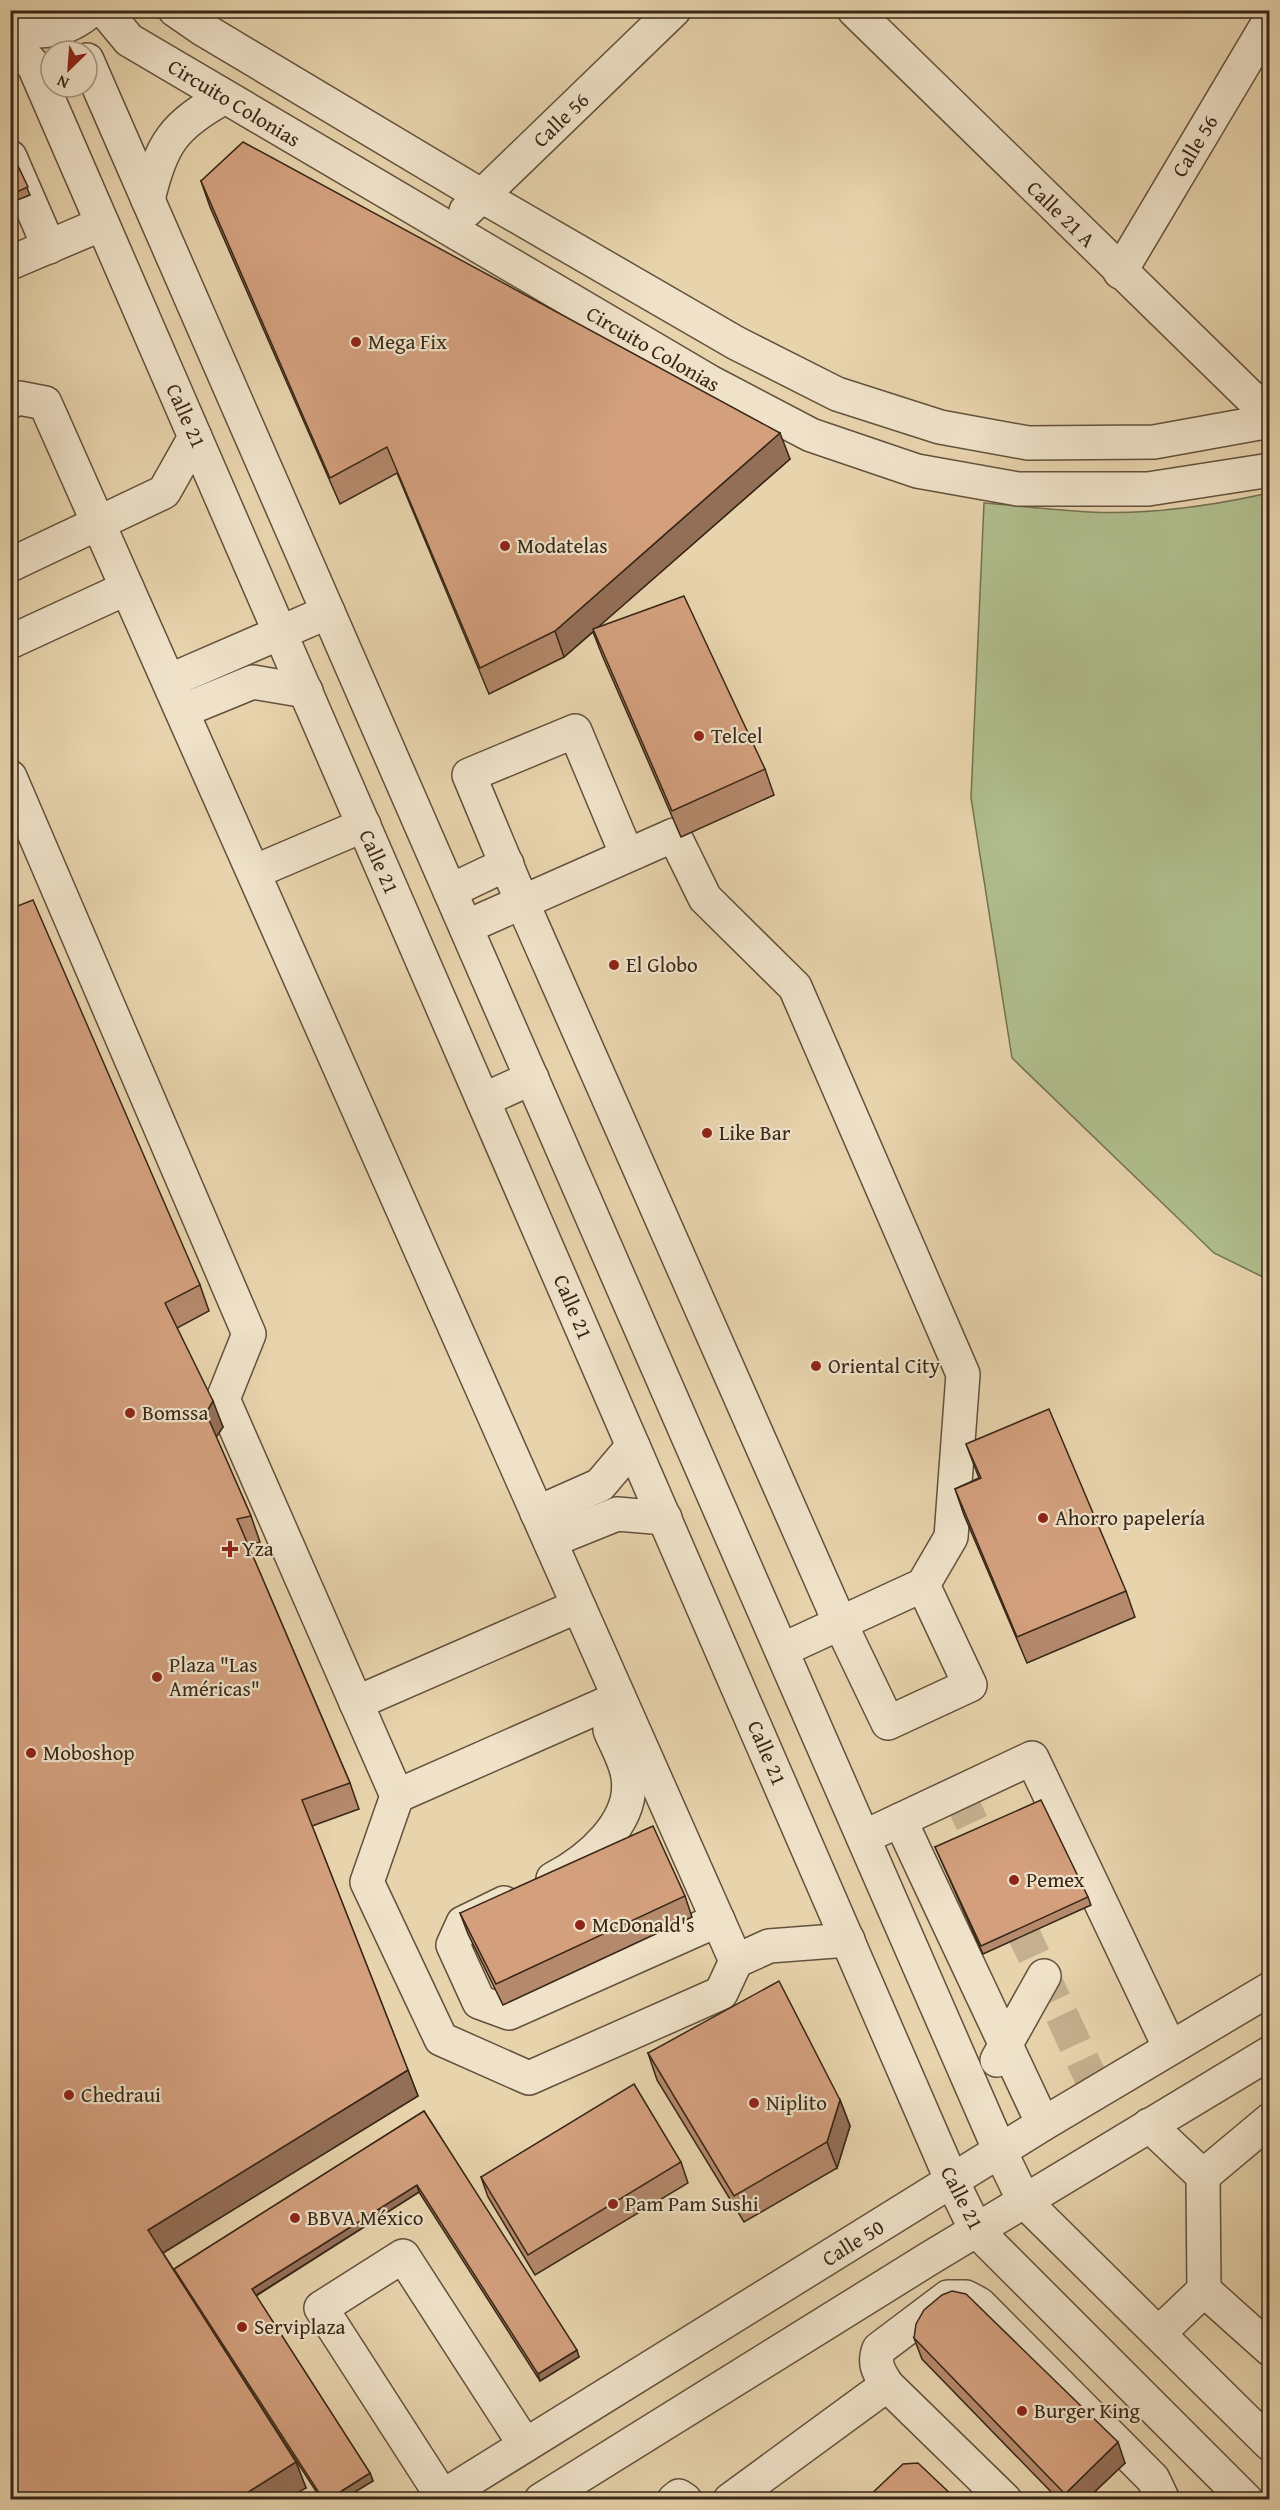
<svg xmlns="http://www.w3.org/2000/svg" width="1280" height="2510" viewBox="0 0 1280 2510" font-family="'Gentium Book Plus',serif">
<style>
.green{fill:#b0be8d;stroke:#747252;stroke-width:1.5}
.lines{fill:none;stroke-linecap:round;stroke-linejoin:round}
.minor-tunnel{stroke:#c4b08e;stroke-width:33;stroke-dasharray:33 16;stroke-linecap:butt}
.minor-casing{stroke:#63513c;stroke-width:36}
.minor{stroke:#efe2c9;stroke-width:33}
.wall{fill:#b5896c;stroke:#372616;stroke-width:1.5}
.shaded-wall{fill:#946f58;stroke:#372616;stroke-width:1.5}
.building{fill:#d39f7d;stroke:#372616;stroke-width:1.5}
.poi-dot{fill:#8f2418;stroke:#efe2c9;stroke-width:2}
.labels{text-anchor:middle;stroke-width:4.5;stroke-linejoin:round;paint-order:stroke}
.street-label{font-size:21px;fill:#372616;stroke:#efe2c9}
.poi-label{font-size:21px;fill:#372616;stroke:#efe2c9;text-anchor:start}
</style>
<rect width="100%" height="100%" fill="#e7d3ac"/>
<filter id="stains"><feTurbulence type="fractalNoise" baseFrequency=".00333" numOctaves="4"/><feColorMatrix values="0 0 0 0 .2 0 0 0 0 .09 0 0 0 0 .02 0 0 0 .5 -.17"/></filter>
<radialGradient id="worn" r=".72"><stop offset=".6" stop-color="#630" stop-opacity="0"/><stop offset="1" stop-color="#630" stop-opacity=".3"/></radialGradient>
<path class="green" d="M1269,493V1280L1214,1253L1012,1058L971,798L984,503C1020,506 1055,510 1090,512C1150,515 1211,506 1269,493Z"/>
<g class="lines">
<path class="minor-tunnel" d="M958,1793L1097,2091"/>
<g class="minor-casing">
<g id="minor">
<path d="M104,10L129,40L710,382L811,435L917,471L1018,489H1148L1270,470"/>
<path d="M175,10L201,28L482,196L736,343L837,394L940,427L1028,443L1154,442L1270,421"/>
<path d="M854,10L1270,416"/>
<path d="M10,26C39,36 68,31 91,10"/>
<path d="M10,40L34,66L952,2181L976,2230L1246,2500"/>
<path d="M87,60L1000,2151L1024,2201L1270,2444"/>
<path d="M10,157L49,247"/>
<path d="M148,200C161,143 174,125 225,97"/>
<path d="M466,211L674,10"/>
<path d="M10,263L102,224"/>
<path d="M1120,272L1270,20"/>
<path d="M10,402L19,398L45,403L736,1961"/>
<path d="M10,565L164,492L195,437"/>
<path d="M10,642L127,588"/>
<path d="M169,681L328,612"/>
<path d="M182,711L253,682L306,691"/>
<path d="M10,777L249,1334L223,1399L397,1796L367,1882L441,2039L529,2078L721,1993L736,1961L769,1946L848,1940"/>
<path d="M627,855L575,731L469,775L522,902L840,1623L888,1723L970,1685L923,1585"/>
<path d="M254,872L364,825"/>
<path d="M450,891L507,864"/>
<path d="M466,927L674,835L705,898L795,987L963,1374L951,1537L923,1585L782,1650"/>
<path d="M483,1100L532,1078"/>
<path d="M537,1513L600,1485L633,1446"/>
<path d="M550,1541L617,1514L665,1518"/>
<path d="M356,1703L578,1606"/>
<path d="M397,1796L619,1698"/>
<path d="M900,1820L1043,2124"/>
<path d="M864,1837L1032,1758L1170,2048"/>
<path d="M553,1879C588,1861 635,1822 628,1777C626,1761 616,1745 610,1730"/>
<path d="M504,1903L463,1923L453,1945L479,2002L509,2013L718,1920"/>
<path d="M997,2060L1044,1976"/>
<path d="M1149,2125L1203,2176L1204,2290L1159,2333"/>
<path d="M1203,2176L1270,2120"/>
<path d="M1204,2290L1270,2349"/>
<path d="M442,2496L321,2308L403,2256L525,2445"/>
<path d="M437,2500L1043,2124L1270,1989"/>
<path d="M541,2500L930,2258L1270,2053"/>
<path d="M674,2500L679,2496L685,2500"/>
<path d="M730,2500L887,2385"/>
<path d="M1005,2500L887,2385C879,2372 873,2364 879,2349L948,2297H966L979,2304L1153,2479L1163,2500"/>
</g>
</g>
<use href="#minor" class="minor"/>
</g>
<g class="wall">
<path d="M10,149L30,195L10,203Z"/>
<path d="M201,181L790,459L598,627L765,769L774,795L681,837L602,655L593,632L564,657L489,694L397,473L340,504L210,207Z"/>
<path d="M10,909L200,1285L209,1311L177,1328L223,1427L216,1437L251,1516L260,1542L248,1545L350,1783L359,1809L312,1826L418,2096L163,2253L177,2275L174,2269L424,2111L579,2357L540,2381L419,2192L256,2296L370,2473L373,2481L343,2499H321L218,2340L296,2462L306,2488L10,2499Z"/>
<path d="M966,1444L1126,1591L1135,1617L1027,1663L964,1515L955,1489L979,1478Z"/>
<path d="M935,1847L1088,1897L1091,1905L983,1954Z"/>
<path d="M685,1896L692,1917L503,2005L468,1934L460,1913Z"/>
<path d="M648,2053L840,2100L850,2126L837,2168L744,2222L657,2080Z"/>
<path d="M1269,2144V2248L1263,2230Z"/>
<path d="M681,2162L688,2183L535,2275L488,2197L481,2177Z"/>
<path d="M914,2338L1125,2463L1087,2499H1058L922,2359Z"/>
</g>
<g class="shaded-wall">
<path d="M780,433L790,459L564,657L555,631Z"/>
<path d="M213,1401L223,1427L215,1439L206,1413Z"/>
<path d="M408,2070L418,2096L158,2256L148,2230Z"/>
<path d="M840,2100L850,2126L837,2168L827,2142Z"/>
<path d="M417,2185L419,2192L255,2296L252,2289Z"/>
<path d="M577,2350L579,2357L540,2381L538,2374Z"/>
<path d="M1118,2442L1125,2463L1087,2499H1067L1065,2494Z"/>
<path d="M296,2462L306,2488L287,2499H237Z"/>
<path d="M370,2473L373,2481L343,2499H329Z"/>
</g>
<g class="building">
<path d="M243,142L780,433L555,631L480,668L387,447L330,478L201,181Z"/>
<path d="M10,149L28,187L10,195Z"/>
<path d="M684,596L765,769L672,811L593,629Z"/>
<path d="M33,900L200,1285L165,1303L213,1401L206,1413L251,1516L237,1519L350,1783L302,1800L408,2070L148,2230L296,2462L237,2499H10V909Z"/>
<path d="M1049,1409L1126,1591L1017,1637L955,1489L981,1478L966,1444Z"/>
<path d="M1041,1800L1088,1897L981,1946L935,1847Z"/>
<path d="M653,1826L685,1896L496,1984L460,1913Z"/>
<path d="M779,1981L840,2100L827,2142L734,2196L648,2053Z"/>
<path d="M634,2084L681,2162L528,2255L481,2177Z"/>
<path d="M424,2111L577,2350L538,2374L417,2185L252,2289L370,2473L329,2499H323L174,2269Z"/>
<path d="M1269,2144V2236L1263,2230V2152Z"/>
<path d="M952,2291L966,2294L1118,2442L1065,2494L914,2338L916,2324L924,2310L942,2295Z"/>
<path d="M918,2463L956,2499H866L903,2464Z"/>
</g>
<g class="poi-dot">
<circle cx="356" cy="342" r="6"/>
<circle cx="505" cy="546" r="6"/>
<circle cx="699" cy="736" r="6"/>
<circle cx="614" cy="965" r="6"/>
<circle cx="707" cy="1133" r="6"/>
<circle cx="816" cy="1366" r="6"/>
<circle cx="130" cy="1413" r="6"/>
<circle cx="1043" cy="1518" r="6"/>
<path d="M227 1540h6v6h6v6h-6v6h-6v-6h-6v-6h6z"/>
<circle cx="157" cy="1677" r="6"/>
<circle cx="31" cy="1753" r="6"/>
<circle cx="1014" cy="1880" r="6"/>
<circle cx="580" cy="1925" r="6"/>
<circle cx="69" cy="2095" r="6"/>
<circle cx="754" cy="2103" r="6"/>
<circle cx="613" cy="2204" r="6"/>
<circle cx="295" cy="2218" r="6"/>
<circle cx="242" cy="2327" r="6"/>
<circle cx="1022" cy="2411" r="6"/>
</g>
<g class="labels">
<g class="street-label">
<text transform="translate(234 103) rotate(31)" y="7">Circuito Colonias</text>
<text transform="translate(561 120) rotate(-44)" y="7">Calle 56</text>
<text transform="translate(1195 146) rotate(-59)" y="7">Calle 56</text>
<text transform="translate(1061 214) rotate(44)" y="7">Calle 21 A</text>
<text transform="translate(653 349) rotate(30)" y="7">Circuito Colonias</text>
<text transform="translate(186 416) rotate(66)" y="7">Calle 21</text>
<text transform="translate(379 862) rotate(66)" y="7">Calle 21</text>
<text transform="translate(573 1307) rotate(67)" y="7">Calle 21</text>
<text transform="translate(767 1753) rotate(67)" y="7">Calle 21</text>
<text transform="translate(962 2198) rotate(63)" y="7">Calle 21</text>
<text transform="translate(853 2243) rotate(-32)" y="7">Calle 50</text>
</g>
<g class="poi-label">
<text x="368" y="349">Mega Fix</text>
<text x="517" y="553">Modatelas</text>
<text x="711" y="743">Telcel</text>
<text x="626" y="972">El Globo</text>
<text x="719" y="1140">Like Bar</text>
<text x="828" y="1373">Oriental City</text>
<text x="142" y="1420">Bomssa</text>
<text x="1055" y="1525">Ahorro papelería</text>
<text x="242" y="1556">Yza</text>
<text x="169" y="1672">Plaza "Las<tspan x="169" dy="24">Américas"</tspan></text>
<text x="43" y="1760">Moboshop</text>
<text x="1026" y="1887">Pemex</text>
<text x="592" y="1932">McDonald's</text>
<text x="81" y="2102">Chedraui</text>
<text x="766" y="2110">Niplito</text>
<text x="625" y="2211">Pam Pam Sushi</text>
<text x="307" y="2225">BBVA México</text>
<text x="254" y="2334">Serviplaza</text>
<text x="1034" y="2418">Burger King</text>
</g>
</g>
<rect width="1280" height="2510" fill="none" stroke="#e7d3ac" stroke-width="36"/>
<rect x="12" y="12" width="1256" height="2486" fill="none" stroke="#372616" stroke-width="3"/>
<rect x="18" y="18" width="1244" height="2474" fill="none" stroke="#372616" stroke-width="1.5"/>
<g transform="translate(69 69) rotate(205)"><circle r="28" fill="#efe2c9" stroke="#a59781" stroke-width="1.5"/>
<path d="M0-4.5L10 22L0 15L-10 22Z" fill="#8f2418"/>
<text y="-9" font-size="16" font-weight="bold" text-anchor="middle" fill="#372616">N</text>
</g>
<rect width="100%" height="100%" filter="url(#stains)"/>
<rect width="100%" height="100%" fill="url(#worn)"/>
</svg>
